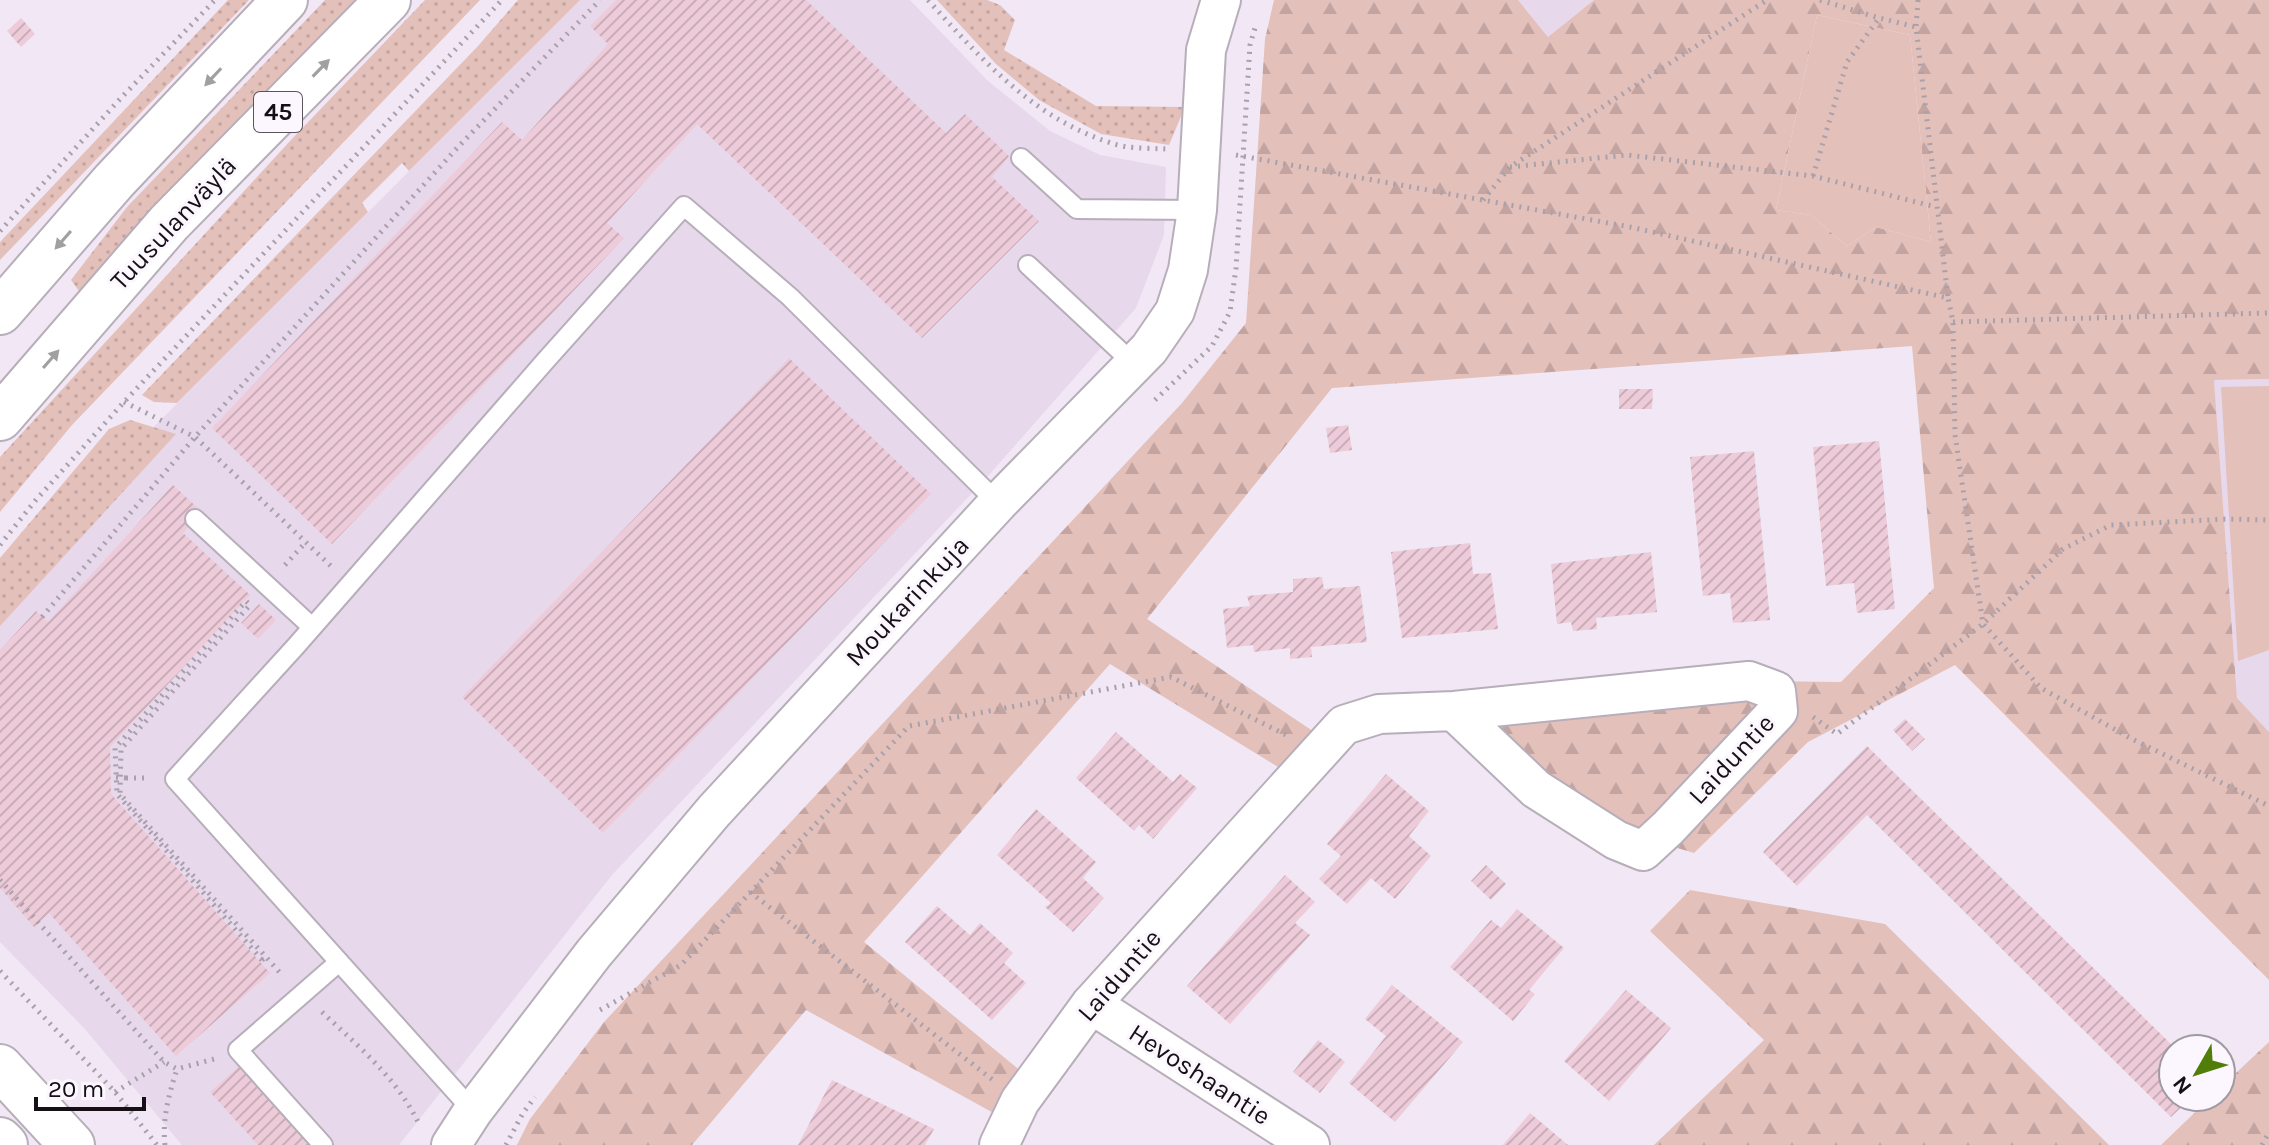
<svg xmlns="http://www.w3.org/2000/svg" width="2269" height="1145" viewBox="0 0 2269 1145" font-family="Karla,sans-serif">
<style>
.built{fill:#e7d8ec}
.grass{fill:url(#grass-dots)}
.forest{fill:url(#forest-firs);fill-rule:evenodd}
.park{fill:#e4c0bb}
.building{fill:url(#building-hatch)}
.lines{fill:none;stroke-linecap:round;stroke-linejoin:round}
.service-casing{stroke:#b7aeba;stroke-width:22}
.minor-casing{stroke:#b7aeba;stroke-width:42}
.tertiary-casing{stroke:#b7aeba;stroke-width:48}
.primary-casing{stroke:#b7aeba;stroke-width:48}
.path{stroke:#a8a0ab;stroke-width:5;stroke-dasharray:2 6;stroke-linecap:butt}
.service{stroke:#fff;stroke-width:18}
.minor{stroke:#fff;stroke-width:38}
.tertiary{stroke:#fff;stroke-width:44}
.primary{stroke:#fff;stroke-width:44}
.path-bridge{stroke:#a8a0ab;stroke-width:5;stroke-dasharray:2 6;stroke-linecap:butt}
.oneway{fill:#a19fa1}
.labels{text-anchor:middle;stroke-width:6;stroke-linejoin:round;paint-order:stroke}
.shield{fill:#fcf6fe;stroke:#5a555b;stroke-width:2}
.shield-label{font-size:24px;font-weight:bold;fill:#141015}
.street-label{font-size:26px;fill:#141015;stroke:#fcf6fe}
</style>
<defs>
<pattern id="grass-dots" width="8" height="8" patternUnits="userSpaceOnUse" patternTransform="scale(2)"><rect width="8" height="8" fill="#e4c0bb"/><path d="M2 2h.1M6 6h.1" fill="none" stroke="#c3a4a0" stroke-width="1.8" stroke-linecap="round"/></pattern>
<pattern id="forest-firs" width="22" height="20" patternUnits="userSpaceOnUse" patternTransform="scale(2)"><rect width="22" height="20" fill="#e4c0bb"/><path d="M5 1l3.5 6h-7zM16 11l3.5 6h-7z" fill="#c3a4a0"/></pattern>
<pattern id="building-hatch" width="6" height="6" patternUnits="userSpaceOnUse" patternTransform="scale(2)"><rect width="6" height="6" fill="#eecbd9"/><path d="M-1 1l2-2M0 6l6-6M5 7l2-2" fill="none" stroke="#cbadb9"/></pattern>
</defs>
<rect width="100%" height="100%" fill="#f1e7f5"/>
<g class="built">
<path d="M580,0H910L988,81L1050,131L1100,155L1166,167L1164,235L1136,308L988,476L612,875L399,1145H182L84,1028L0,942V593L53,528Z"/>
<path d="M1518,0H1594L1548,37Z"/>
<path d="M2269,379V732L2237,698L2214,380Z"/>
</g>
<g class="grass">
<path d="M228,0H249L0,260V242Z"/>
<path d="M325,0H358L79,291L71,280L127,207Z"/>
<path d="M425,0H480L72,425L0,512V457L290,141Z"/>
<path d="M518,0H580L409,171L402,163L362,203L368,212L177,403L154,402L142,395L478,46Z"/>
<path d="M937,0H987L1000,5L1015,20L1004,50L1096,106L1185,107L1169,145L1101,134L1039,100L996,64Z"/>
<path d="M130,420L176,434L0,626V558L109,429Z"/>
</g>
<g class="forest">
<path d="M1274,0H1518L1548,37L1594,0H2269V379L2214,380L2237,698L2269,732V980L1955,665L1808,742L1694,853L1618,830L1539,780L1458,701L1685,680L1841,682L1934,588L1912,346L1332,388L1147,619L1329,742L1296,778L1110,664L864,942L1034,1082L1010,1122L806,1010L692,1145H517L530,1119L604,1022L1182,403L1246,323L1265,39ZM1817,15L1910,35L1931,242L1876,227L1847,246L1811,215L1776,210Z"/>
<path d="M1690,890L1885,924L2109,1145H1654L1764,1040L1650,931Z"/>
<path d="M2269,1042V1145H2161L2211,1097H2221V1087Z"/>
</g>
<g class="park">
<path d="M1817,15L1910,35L1931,242L1876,227L1847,246L1811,215L1776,210Z"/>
<path d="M2269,386V650L2238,661L2221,387Z"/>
</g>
<g class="building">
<path d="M616,0H806L946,133L965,114L1009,156L992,177L1039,221L922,338L697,124L607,223L624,238L332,544L212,428L502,122L522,140L608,44L590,26Z"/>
<path d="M21,18L35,34L21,47L7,31Z"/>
<path d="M789,358L931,494L603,833L462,697Z"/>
<path d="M1619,389H1653L1652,409H1619Z"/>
<path d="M1348,425L1352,450L1330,453L1326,428Z"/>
<path d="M1879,441L1895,609L1857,613L1854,583L1826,586L1813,447Z"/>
<path d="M1754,451L1770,620L1733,623L1730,593L1703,596L1690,457Z"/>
<path d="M173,485L202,512L183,533L250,595L110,747L111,794L270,973L176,1056L49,913L34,927L0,888V650L36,611L48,622Z"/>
<path d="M1470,543L1473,574L1491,573L1498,629L1402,638L1391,552Z"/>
<path d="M1651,552L1657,612L1596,618L1597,629L1573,631L1571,622L1557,624L1551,564Z"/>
<path d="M1322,577L1324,589L1360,586L1367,642L1311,647L1312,657L1290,659V648L1254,652L1253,645L1227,648L1223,609L1250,606L1247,596L1293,592V579Z"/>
<path d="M259,604L276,620L258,639L241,623Z"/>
<path d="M1905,719L1925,739L1912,751L1893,730Z"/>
<path d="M1116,732L1173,782L1180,774L1197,788L1153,839L1139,825L1134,831L1076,778Z"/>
<path d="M1867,746L2176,1049H2173V1097H2192L2171,1117L1867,815L1797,886L1763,852Z"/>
<path d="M1386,774L1429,811L1409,836L1431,856L1395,899L1371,878L1347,904L1319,879L1341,856L1327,844Z"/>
<path d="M1036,809L1096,862L1083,878L1104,898L1073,932L1045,907L1051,903L997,855Z"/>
<path d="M1486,865L1506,884L1491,900L1471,881Z"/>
<path d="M1285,875L1315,902L1295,923L1310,935L1230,1024L1187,986Z"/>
<path d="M937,906L970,935L980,923L1013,953L1004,963L1026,983L992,1020L905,942Z"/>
<path d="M1517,909L1564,948L1529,990L1535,994L1513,1021L1450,967L1491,920L1501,928Z"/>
<path d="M1392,985L1463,1042L1395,1122L1349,1083L1386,1036L1365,1019Z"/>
<path d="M1626,990L1671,1028L1609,1101L1564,1061Z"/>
<path d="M1318,1040L1345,1062L1320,1093L1293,1072Z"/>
<path d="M239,1066L310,1145H258L210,1092Z"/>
<path d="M832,1080L934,1129L925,1145H798Z"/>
<path d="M1530,1113L1568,1145H1503Z"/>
</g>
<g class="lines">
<g class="service-casing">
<g id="service">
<path d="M1021,158L1077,209L1197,210"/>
<path d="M1028,265L1134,364"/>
<path d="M195,519L312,627"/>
<path d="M473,1111L175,779L296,646L547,359L684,206L790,297L998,503"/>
<path d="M323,1145L238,1050L339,962"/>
</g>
</g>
<g class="minor-casing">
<g id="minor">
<path d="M1091,1004L1310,1145"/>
<path d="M451,1145L473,1111L594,953L714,811L998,503L1149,349L1175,311L1188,270L1197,210L1206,50L1221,0"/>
<path d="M999,1145L1020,1101L1091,1004L1344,725L1379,714L1454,711L1749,681L1776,691L1778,711L1668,828L1643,851L1616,840L1536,789L1454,711"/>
</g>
</g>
<g class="tertiary-casing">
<g id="tertiary">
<path d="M0,1067L72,1145"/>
<path d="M0,1140L5,1145"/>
</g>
</g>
<g class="primary-casing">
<g id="primary">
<path d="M0,312L114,181L285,0"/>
<path d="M0,418L169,223L388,0"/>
</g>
</g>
<g class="path">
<path d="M928,0C981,59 1033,118 1111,143C1127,149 1148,148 1166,149"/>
<path d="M1820,0L1879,18L1916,27"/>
<path d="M1918,0L1916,27L1948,298"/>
<path d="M1236,155L1630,227L1948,298L1953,322L1955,435L1983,624L2041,688L2132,739L2269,806"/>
<path d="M1510,167L1627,155L1813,176L1936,207"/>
<path d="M1813,176L1847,62L1879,18"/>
<path d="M1483,200L1510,167L1767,0"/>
<path d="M0,231L120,99L215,0"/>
<path d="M1953,322L2269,313"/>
<path d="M1155,400L1212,346L1230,312L1236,268L1250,45L1255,28"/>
<path d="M124,402L195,437L332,567"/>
<path d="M0,545L35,501L124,402L502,0"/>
<path d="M285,565L306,542"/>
<path d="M42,617L195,437L458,147L600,0"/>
<path d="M1813,717L1837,734L1983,624L2063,549L2111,525L2227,519L2269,520"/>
<path d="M126,778H150"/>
<path d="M0,880L164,1062L177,1069L214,1059"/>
<path d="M750,892L993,1080"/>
<path d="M262,960L117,794L115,748L246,601L250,605L121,749L120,794L282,975"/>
<path d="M0,971L115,1092L157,1145"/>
<path d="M600,1010L681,965L909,726L1171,677L1286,735"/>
<path d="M322,1012C358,1046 397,1078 419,1124"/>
<path d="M115,1092L164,1062"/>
<path d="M165,1145C162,1119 169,1094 177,1069"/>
<path d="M506,1145L523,1113L535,1097"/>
<path d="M2262,1145L2269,1132"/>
</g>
<use href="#service" class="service"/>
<use href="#minor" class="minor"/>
<use href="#tertiary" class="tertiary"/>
<use href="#primary" class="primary"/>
<g class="path-bridge">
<path d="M116,777L126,778"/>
<path d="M262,960L267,956"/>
</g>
</g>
<defs><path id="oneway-solid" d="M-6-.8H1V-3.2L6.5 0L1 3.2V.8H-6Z" transform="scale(2)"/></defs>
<g class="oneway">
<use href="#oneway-solid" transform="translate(321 68) rotate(-46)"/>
<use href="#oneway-solid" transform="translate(213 77) rotate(133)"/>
<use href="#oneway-solid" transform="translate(63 240) rotate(131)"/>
<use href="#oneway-solid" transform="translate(51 359) rotate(-49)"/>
</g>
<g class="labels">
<rect class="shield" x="254" y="92" width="48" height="40" rx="6"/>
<g class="shield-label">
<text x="278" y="120">45</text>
</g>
<g class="street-label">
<text transform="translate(173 223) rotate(-47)" y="9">Tuusulanväylä</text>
<text transform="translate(907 601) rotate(-47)" y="9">Moukarinkuja</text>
<text transform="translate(1731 759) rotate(-47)" y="9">Laiduntie</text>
<text transform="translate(1119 975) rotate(-49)" y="9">Laiduntie</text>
<text transform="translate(1200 1074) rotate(33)" y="9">Hevoshaantie</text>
</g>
</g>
<g transform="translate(2197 1073) rotate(231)"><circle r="38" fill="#fcf6fe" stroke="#9f9aa1" stroke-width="2"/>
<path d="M0-6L14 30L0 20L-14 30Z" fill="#507e09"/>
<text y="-12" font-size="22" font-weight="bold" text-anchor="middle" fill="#141015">N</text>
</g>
<path d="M36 1097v12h108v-12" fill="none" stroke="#141015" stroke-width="4"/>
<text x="48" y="1097" font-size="24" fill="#141015" stroke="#fcf6fe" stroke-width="6" paint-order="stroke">20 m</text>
</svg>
